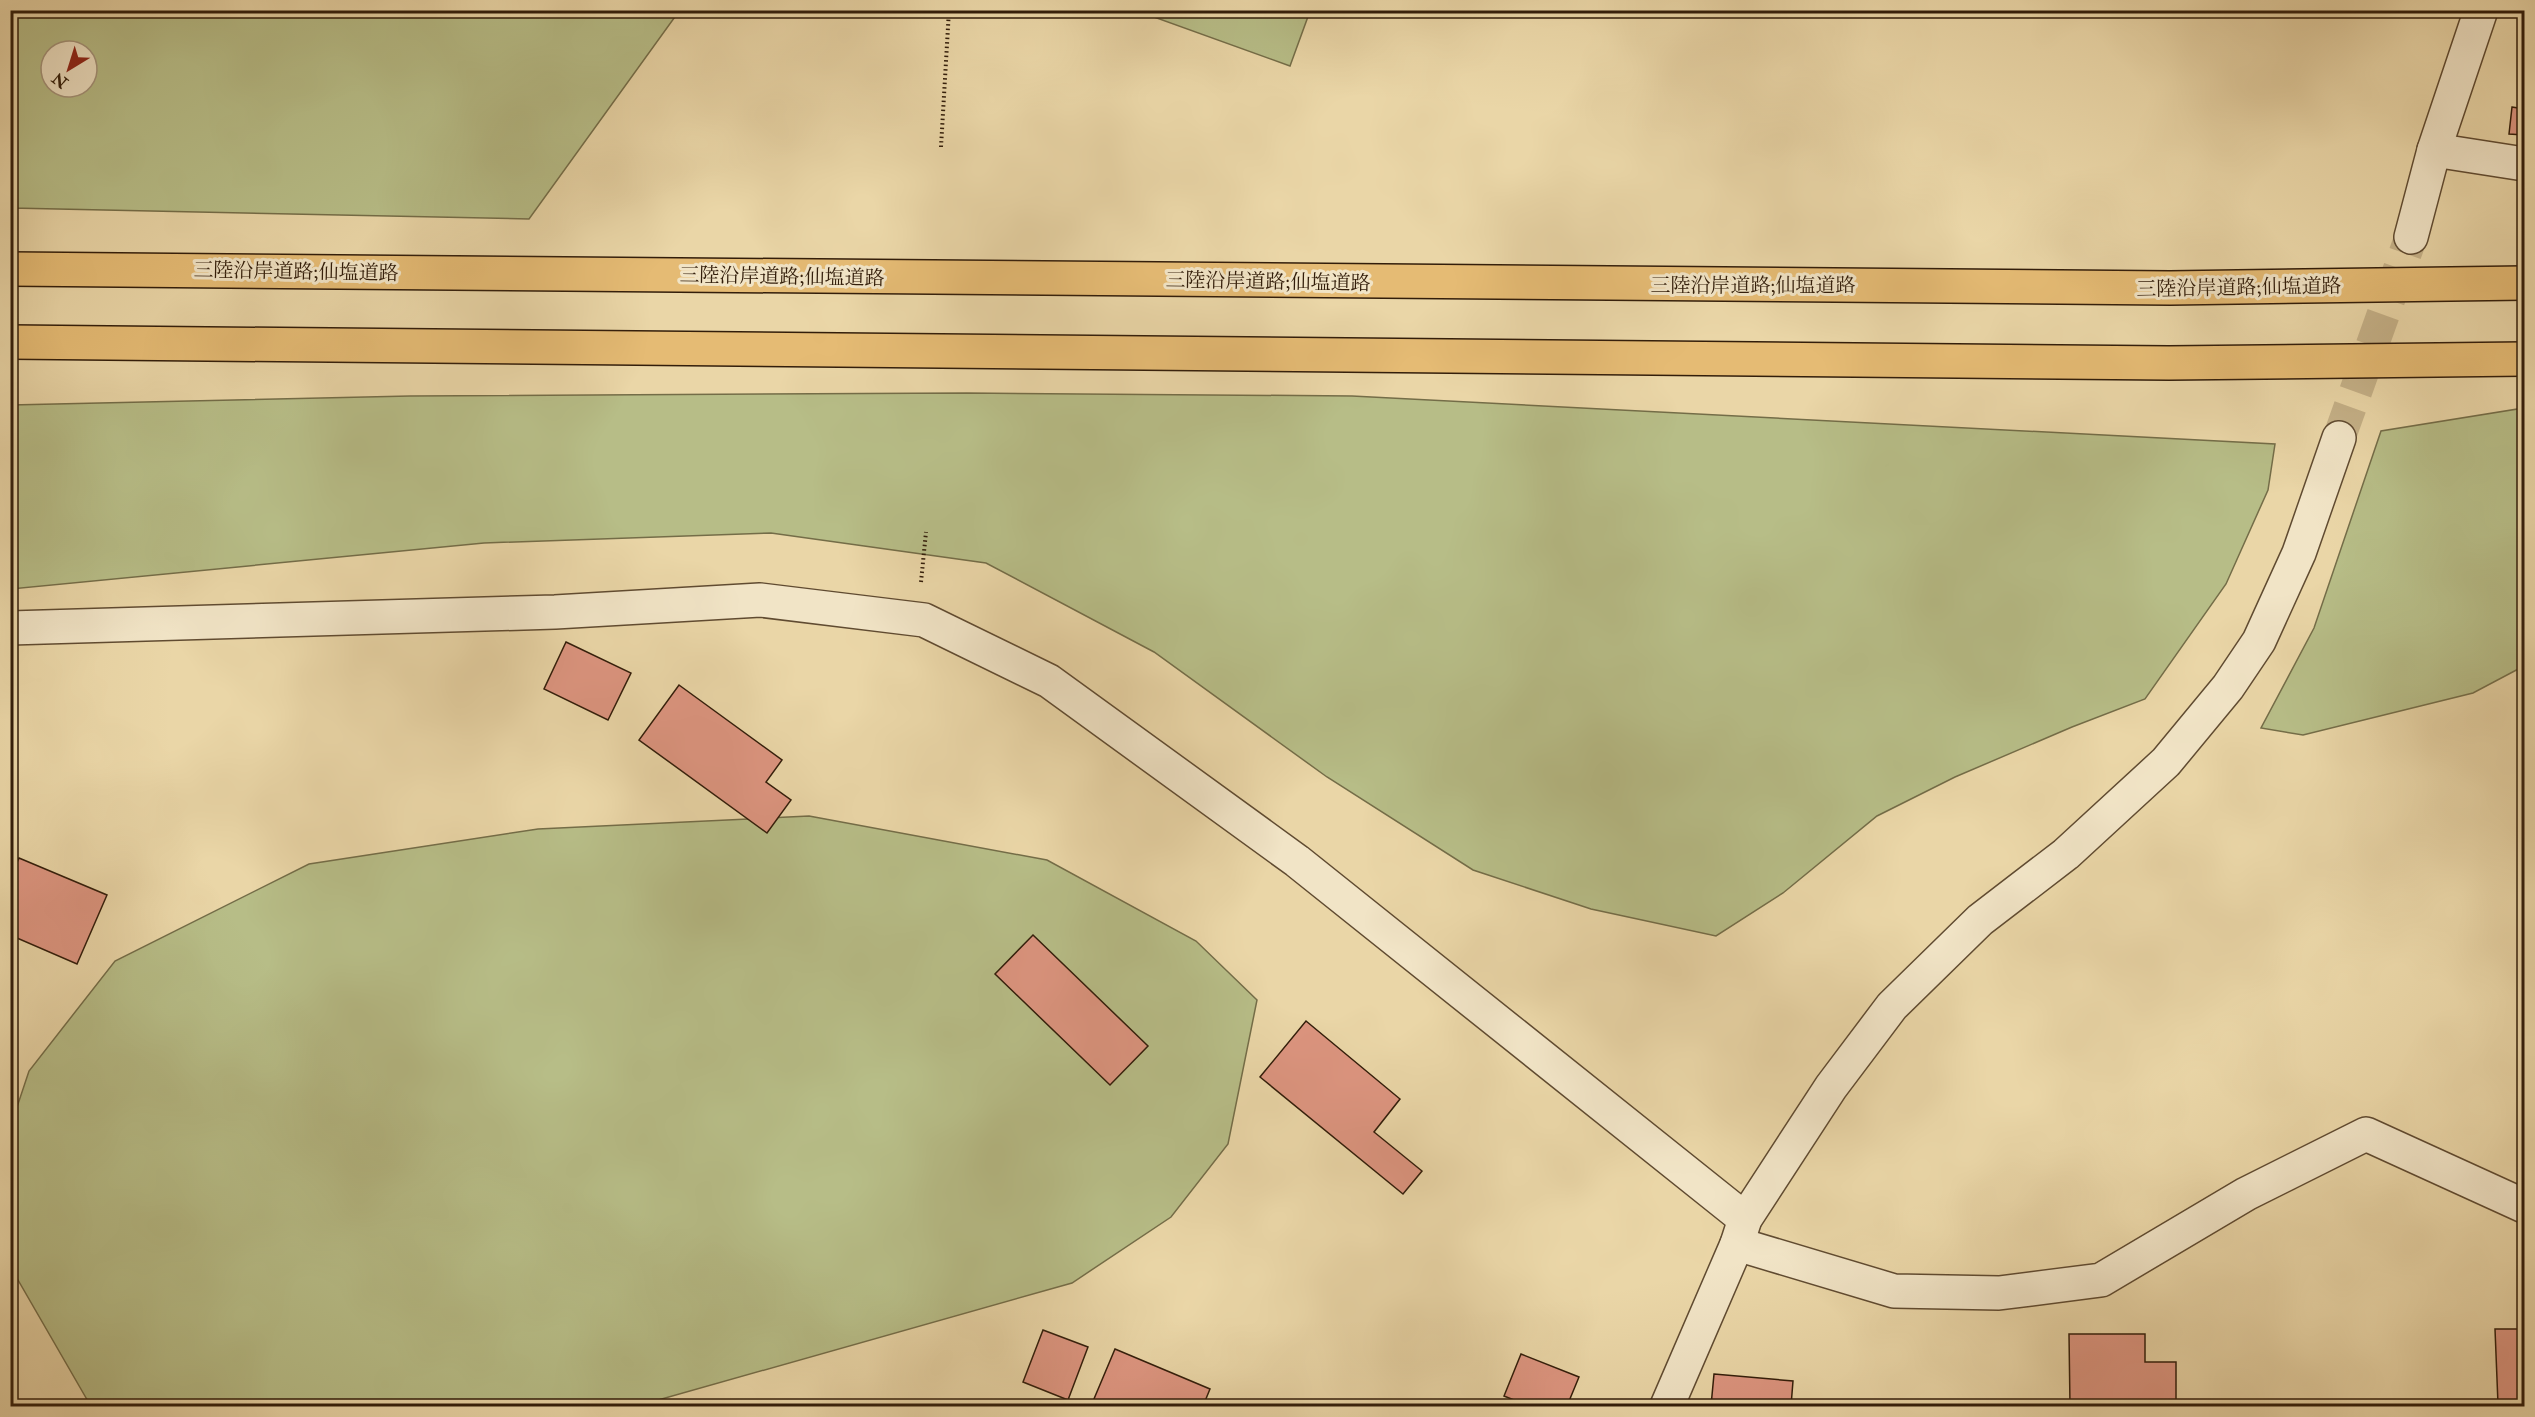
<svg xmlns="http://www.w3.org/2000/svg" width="2535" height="1417" viewBox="0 0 2535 1417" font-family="'IM FELL Double Pica','Noto Serif JP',serif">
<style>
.green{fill:#b7bd87;stroke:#746d48;stroke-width:1.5;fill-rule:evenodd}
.building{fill:#dd9580;stroke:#321d0a;stroke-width:1.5}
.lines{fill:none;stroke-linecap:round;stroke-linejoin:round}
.minor-tunnel{stroke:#c5b188;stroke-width:33;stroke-dasharray:33 16;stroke-linecap:butt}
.minor-casing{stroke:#604b31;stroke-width:36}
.highway-casing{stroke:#321d0a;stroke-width:36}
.path{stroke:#321d0a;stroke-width:4;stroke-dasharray:1.5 3;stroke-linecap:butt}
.minor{stroke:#f1e4c6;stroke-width:33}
.highway{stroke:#e5bb74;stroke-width:33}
.labels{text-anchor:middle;stroke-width:6;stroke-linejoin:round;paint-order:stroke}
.street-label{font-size:20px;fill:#321d0a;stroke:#f1e4c6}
</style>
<rect width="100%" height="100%" fill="#ead6a7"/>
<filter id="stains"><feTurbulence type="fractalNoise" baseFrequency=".00333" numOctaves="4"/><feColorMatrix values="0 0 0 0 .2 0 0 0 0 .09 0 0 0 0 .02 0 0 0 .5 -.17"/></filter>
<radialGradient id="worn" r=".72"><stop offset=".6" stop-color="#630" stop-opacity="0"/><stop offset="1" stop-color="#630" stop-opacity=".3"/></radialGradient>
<g class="green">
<path d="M11,10H677V14L529,219L11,208ZM51,51H87V87H51Z"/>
<path d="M1140,11L1310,10V11L1290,66L1140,12Z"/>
<path d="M967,393L1352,396L2275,444L2268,490L2226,584L2145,699L2072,727L1955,777L1877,816L1783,893L1716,936L1591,909L1473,870L1327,777L1154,652L986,563L771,533L484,543L11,589V405L410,396Z"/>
<path d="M2524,408V666L2473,693L2303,735L2261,728L2314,628L2381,431Z"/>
<path d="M809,816L1047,860L1196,941L1257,1000L1228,1144L1171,1217L1072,1283L637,1406H94L89,1403L14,1273L10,1255V1128L29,1071L115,961L309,864L538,829Z"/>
</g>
<g class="building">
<path d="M2512,107L2524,109V135L2509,134Z"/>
<path d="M566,642L631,673L608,720L544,689Z"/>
<path d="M679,685L782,760L766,782L791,800L767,833L639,740Z"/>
<path d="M19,858L107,895L77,964L10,935V878Z"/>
<path d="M1033,935L1148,1046L1110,1085L995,974Z"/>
<path d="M1306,1021L1400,1099L1374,1132L1422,1171L1403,1194L1260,1077Z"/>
<path d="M2495,1329H2524V1404H2498Z"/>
<path d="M1043,1330L1088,1347L1068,1400L1023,1382Z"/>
<path d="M2069,1334H2145V1362H2176V1406H2070Z"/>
<path d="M1115,1349L1210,1389L1203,1406H1091Z"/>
<path d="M1521,1354L1579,1377L1567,1406H1529L1504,1396Z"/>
<path d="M1714,1374L1793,1381L1791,1406H1711Z"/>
</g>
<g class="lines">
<path class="minor-tunnel" d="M2339,438L2411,237"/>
<g class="minor-casing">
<g id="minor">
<path d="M2434,150L2524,164"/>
<path d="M2411,237L2434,150L2481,10"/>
<path d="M10,628L555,612L760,600L924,620L1049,681L1297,861L1745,1219"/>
<path d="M1737,1244L1894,1291L1999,1293L2101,1280L2246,1194L2366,1134L2524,1206"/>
<path d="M1667,1406L1737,1244L1745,1219L1831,1087L1892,1006L1980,920L2066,854L2166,762L2228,687L2259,641L2299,553L2339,438"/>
</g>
</g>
<g class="highway-casing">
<g id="highway">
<path d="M10,269L2170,288L2524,283"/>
<path d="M10,342L2169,363L2524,359"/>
</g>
</g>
<g class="path">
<path d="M941,147L949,10"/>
<path d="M921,582L926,532"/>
</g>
<use href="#minor" class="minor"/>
<use href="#highway" class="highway"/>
</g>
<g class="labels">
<g class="street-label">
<text transform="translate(296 271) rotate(1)" y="7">三陸沿岸道路;仙塩道路</text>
<text transform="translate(782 276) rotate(1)" y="7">三陸沿岸道路;仙塩道路</text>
<text transform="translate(1268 281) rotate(1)" y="7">三陸沿岸道路;仙塩道路</text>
<text x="1753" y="292">三陸沿岸道路;仙塩道路</text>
<text transform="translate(2239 287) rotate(-1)" y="7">三陸沿岸道路;仙塩道路</text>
</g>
</g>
<rect width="2535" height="1417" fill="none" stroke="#ead6a7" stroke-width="36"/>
<rect x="12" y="12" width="2511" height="1393" fill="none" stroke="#321d0a" stroke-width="3"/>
<rect x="18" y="18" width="2499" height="1381" fill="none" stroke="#321d0a" stroke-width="1.5"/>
<g transform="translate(69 69) rotate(218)"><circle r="28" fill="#f1e4c6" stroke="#a5947b" stroke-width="1.5"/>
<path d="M0-4.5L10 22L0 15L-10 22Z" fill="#8f2418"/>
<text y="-9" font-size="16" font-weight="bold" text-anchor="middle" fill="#321d0a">N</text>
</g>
<rect width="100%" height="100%" filter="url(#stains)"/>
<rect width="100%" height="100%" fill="url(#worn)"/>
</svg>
